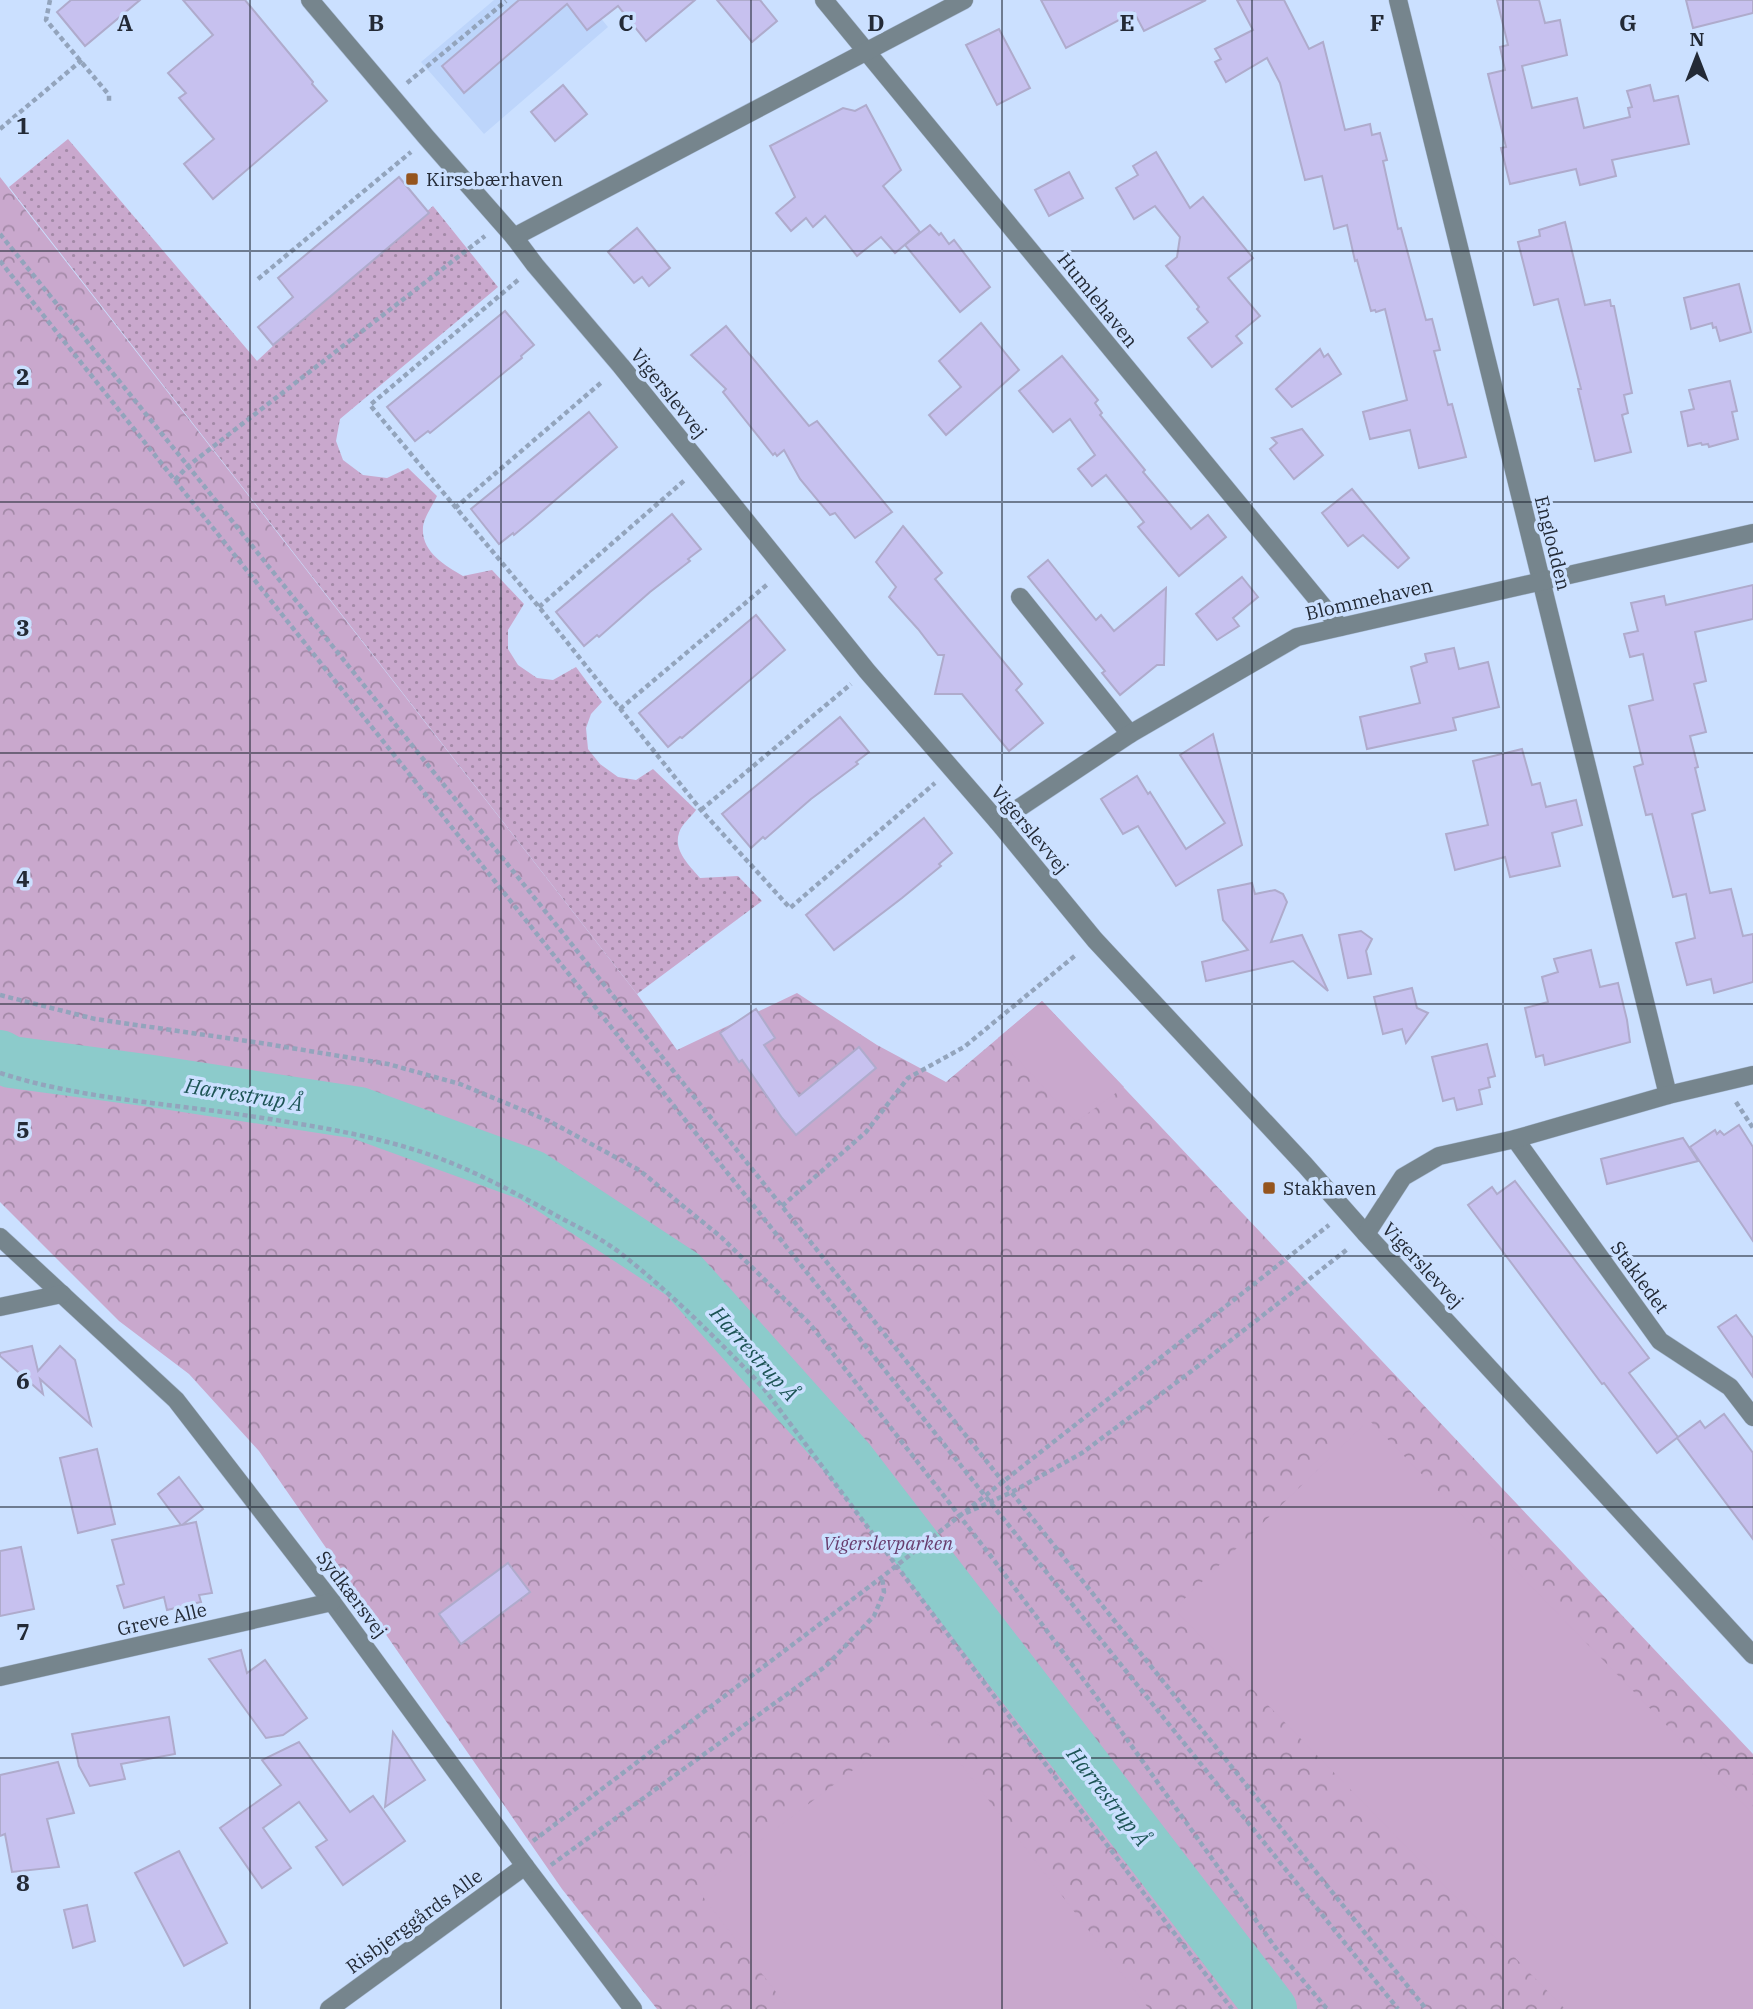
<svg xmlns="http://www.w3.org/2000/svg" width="1753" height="2009" viewBox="0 0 1753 2009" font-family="'IBM Plex Serif',serif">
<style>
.built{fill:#bdd5fb}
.grass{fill:url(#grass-dots)}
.park{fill:url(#park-crowns)}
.pitch{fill:#c9a8cd}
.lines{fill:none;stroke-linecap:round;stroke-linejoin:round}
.river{stroke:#8ccbcb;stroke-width:52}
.building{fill:#c7c1ef;stroke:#afabcc;stroke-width:2}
.minor-casing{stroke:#a9bcd7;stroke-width:19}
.path{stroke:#93a4bc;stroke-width:4.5;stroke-dasharray:5 3.5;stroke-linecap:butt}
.minor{stroke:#76858d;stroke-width:18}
.grid{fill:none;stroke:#232a36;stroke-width:2;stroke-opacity:0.55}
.poi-dot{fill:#95551e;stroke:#cbe0ff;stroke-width:2.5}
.labels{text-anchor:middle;stroke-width:7;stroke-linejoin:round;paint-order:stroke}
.poi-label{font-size:19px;fill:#232a36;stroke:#cbe0ff;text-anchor:start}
.street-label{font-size:19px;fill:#232a36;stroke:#cbe0ff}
.park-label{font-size:19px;font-style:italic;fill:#683d6e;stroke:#cbe0ff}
.water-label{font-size:21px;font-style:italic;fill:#1c5354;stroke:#cbe0ff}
.grid-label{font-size:23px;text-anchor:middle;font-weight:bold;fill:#232a36;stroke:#cbe0ff;stroke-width:7;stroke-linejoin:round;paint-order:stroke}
</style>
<defs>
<pattern id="grass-dots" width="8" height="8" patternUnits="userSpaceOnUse" patternTransform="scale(1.75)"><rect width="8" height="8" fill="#c9a8cd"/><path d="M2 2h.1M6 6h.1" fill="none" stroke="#a389a7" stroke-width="1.8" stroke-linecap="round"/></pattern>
<pattern id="park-crowns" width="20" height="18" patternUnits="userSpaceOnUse" patternTransform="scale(1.75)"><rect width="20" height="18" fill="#c9a8cd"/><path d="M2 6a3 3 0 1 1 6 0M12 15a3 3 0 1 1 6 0" fill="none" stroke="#a389a7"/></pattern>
</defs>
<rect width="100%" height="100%" fill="#cbe0ff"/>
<path class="built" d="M494,0H586L608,27L484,134L421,62Z"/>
<path class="grass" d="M68,139L257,361L308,313L433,206L498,287L340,419L336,441L343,460L363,475L387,478L408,468L437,496C433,505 424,517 423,527C421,552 445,565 463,576L492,570L524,604L508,630V649L518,665L537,678L553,680L576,667L602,702L591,714L586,728L588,749L600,764L618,777L636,780L653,769L696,810C691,817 681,825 679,833C673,851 690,866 700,878L738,876L762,901L637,994L9,187Z"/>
<path class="park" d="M0,177L637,994L677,1050L797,993L877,1045L946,1082L1042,1001L1753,1754V2009H657L562,1889L259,1451L189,1374L119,1321L0,1202Z"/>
<g class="pitch">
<path d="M1042,1001L1124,1087L1076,1122L998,1038Z"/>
<path d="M1369,1420L1753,1814V2009H1565L1174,1609Z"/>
<path d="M924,1716L1149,2009H789L697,1889Z"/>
</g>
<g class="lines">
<path class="river" d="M0,1056L11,1062L152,1081L359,1113L532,1176L683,1275L849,1460L1271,2009"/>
</g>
<g class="building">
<path d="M71,0H140L85,46L57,12Z"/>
<path d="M183,0H245L313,82L312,84L327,101L213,199L184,164L214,139L179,98L186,93L168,73L213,35Z"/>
<path d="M519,0H695L646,41L618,6L587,30L567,4L464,93L442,66Z"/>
<path d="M717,0H760L777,21L752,42Z"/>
<path d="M1041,0H1206L1144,31L1134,12L1066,48Z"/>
<path d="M1237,0H1284L1309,49L1323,42L1345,130L1370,124L1372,135L1380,133L1387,160L1383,161L1398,229L1401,228L1426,320L1432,319L1440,350L1434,351L1448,405L1452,404L1466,457L1419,468L1410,430L1370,439L1363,412L1407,400L1385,309L1376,312L1375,310L1371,311L1357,260L1355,261L1347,225L1334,229L1322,176L1305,180L1280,83L1267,58L1226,82L1215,62L1221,59L1215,49L1253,30Z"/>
<path d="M1497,0H1539L1545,23L1560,20L1567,55L1522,66L1532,108L1577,98L1584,128L1630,117L1628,108L1632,107L1627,91L1650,85L1654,101L1678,96L1689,144L1612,160L1616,176L1580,185L1576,169L1510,184L1501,148L1506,147L1488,74L1505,70L1500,47L1508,45Z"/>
<path d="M1686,0H1753V13L1693,28Z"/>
<path d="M999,29L1030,88L997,105L966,45Z"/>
<path d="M563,85L587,114L555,141L531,112Z"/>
<path d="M866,105L901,170L883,186L920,232L895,253L881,237L857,256L825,216L813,227L806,218L791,231L776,213L795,197L770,146L843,108L855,111Z"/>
<path d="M1156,152L1190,208L1203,197L1253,258L1228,278L1260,316L1236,336L1242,343L1212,367L1188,338L1208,322L1197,309L1199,307L1166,266L1177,257L1180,237L1155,206L1134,219L1116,188L1138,175L1133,166Z"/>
<path d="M1069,172L1083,198L1049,216L1035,190Z"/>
<path d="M399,177L429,213L273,345L258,327L293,297L278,278Z"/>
<path d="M1565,222L1585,305L1610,300L1611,306H1614L1632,393L1624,395L1628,413L1622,415L1631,452L1595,461L1578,389H1581L1558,299L1534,305L1518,242L1540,236L1539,230Z"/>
<path d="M930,225L939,235L941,233L949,244L954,240L990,287L960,312L905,245Z"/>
<path d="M637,228L670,268L649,286L642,277L634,283L608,252Z"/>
<path d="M1739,284L1751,332L1720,341L1716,327L1713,328L1712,323L1691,329L1684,298Z"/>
<path d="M505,311L534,345L521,356L522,358L484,389L430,433L428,431L415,441L387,407Z"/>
<path d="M981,323L1019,370L946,435L929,415L961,387L939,361Z"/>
<path d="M726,326L809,426L817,421L892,512L855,538L835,513L830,515L800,479L784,450L777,456L775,453L773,455L723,392L726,389L691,355Z"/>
<path d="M1320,349L1324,357L1328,354L1341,374L1292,407L1276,389Z"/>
<path d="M1062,356L1098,400L1095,403L1102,413L1100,415L1145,470L1143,472L1191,529L1208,515L1226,537L1179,576L1138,527L1144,522L1106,475L1092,486L1078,469L1095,455L1070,419L1053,432L1019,391Z"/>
<path d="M1730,381L1737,411L1732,412L1738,439L1709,447L1708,444L1702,445L1701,443L1688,446L1681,412L1694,409L1689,390Z"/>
<path d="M589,412L617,447L532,520L514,535L513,533L499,544L471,509Z"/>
<path d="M1302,429L1323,455L1294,479L1270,449L1277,443L1272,438Z"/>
<path d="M1352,489L1409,558L1398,568L1363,535L1348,546L1322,513Z"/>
<path d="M672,514L701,549L688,559L690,561L650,592L599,637L597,635L584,646L556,612Z"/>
<path d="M903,526L942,573L935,579L1022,684L1016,690L1043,723L1009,751L962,694H935L944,655H938L918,629L889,597L896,587L876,562Z"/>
<path d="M1048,560L1096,620L1101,615L1114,631L1166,588L1164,665H1157L1120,695L1102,673L1105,671L1028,577Z"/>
<path d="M1242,577L1258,597L1233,618L1239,626L1217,640L1196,614Z"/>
<path d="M1753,585V619L1695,632L1706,681L1694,684L1706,732L1690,736L1698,767L1695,768L1705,810L1692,814L1710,893L1731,889L1743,936L1753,934V982L1714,993L1711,979L1687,985L1676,943L1695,938L1686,894L1673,897L1652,814L1646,815L1634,767L1643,764L1629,706L1653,700L1643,654L1630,657L1624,634L1638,631L1631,603L1664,596L1666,605Z"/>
<path d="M756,615L785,650L682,738L680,737L668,747L639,713Z"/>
<path d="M1454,648L1459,669L1488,662L1499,707L1453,718L1456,730L1367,749L1360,717L1420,703L1411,667L1427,662L1425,654Z"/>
<path d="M840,717L869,752L856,762L858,764L811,799L765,839L763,837L751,848L722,814Z"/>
<path d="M1213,734L1242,845L1176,886L1138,826L1123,834L1101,799L1137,776L1148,794L1150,792L1186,849L1225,823L1180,755Z"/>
<path d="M1522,749L1532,785L1540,783L1546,807L1576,800L1582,825L1552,833L1560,866L1510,877L1505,857L1455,870L1446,834L1488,825L1473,761Z"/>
<path d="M924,818L952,853L939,864L941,866L902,898L834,950L806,915Z"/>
<path d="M1252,883L1255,894L1275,890L1283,894L1287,902L1271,942L1302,935L1328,991L1293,961L1206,981L1202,962L1248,950L1223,920L1218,890Z"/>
<path d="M1361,931L1372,939L1366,951L1371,974L1348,978L1339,935Z"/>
<path d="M1591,950L1600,987L1618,983L1627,1020L1630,1042L1545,1065L1543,1055L1536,1057L1525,1008L1548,1002L1542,977L1558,972L1554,959Z"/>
<path d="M1412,988L1417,1008L1428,1013L1406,1043L1402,1029L1383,1034L1374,997Z"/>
<path d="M756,1009L775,1038L764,1045L799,1096L859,1047L876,1068L796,1135L782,1118L742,1060L739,1062L720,1033Z"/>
<path d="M1487,1044L1495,1076L1488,1078L1490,1087L1479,1090L1482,1104L1457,1110L1454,1098L1443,1101L1432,1057Z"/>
<path d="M1739,1125L1753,1147V1241L1690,1147L1715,1130L1717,1134L1720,1131L1724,1135Z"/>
<path d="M1683,1138L1698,1161L1607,1184L1601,1159Z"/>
<path d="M1515,1181L1649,1358L1629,1373L1678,1437L1700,1421L1705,1428L1724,1414L1753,1453V1539L1677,1438L1657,1453L1604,1383L1602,1384L1468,1205L1492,1187L1497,1194Z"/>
<path d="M1736,1315L1753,1338V1377L1718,1327Z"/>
<path d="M32,1346L38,1371L60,1346L75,1360L91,1425L40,1379L43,1394L0,1356V1353Z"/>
<path d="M97,1449L115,1524L78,1533L60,1458Z"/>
<path d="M179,1477L203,1509L182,1525L196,1522L212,1593L199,1595L201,1602L167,1610L164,1597L124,1608L117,1586L124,1584L112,1540L181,1525L158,1494Z"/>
<path d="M21,1547L34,1609L0,1616V1551Z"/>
<path d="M508,1563L530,1592L461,1644L439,1614Z"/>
<path d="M241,1650L247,1673L265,1660L307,1718L283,1735L266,1738L209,1659Z"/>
<path d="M169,1717L175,1754L121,1764L125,1779L90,1786L79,1766L72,1734Z"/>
<path d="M393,1732L425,1780L385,1807Z"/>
<path d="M299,1742L350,1812L373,1796L405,1841L343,1885L316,1847L327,1840L299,1802L263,1828L291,1868L262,1888L220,1828L281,1785L262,1760Z"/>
<path d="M58,1762L74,1813L47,1819L59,1867L12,1872L5,1834L0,1836V1775Z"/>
<path d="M179,1851L227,1943L184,1966L135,1873Z"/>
<path d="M87,1905L95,1941L73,1948L64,1910Z"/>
</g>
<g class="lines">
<g class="minor-casing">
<g id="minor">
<path d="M310,0L427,138L514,237L535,265L621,366L867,671L998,822L1095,940L1305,1165L1366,1234L1753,1655"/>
<path d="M824,0L1340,627"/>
<path d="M1398,0L1668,1095"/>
<path d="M514,237L964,0"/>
<path d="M1020,597L1130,734"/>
<path d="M998,822L1130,734L1297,637L1753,533"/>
<path d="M1515,1139L1660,1341L1730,1387L1753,1417"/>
<path d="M1366,1234L1403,1177L1439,1156L1515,1139L1668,1095L1753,1075"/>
<path d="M0,1237L176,1400L332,1602L525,1866L633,2009"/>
<path d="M0,1307L62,1294"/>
<path d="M0,1677L332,1602"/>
<path d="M329,2009L525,1866"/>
</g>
</g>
<g class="path">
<path d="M50,0L46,20L109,95V103"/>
<path d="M407,83L506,1"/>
<path d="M0,129L82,60"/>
<path d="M0,234L188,466L1426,2009"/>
<path d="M0,261L990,1502L1398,2009"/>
<path d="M258,279L411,152"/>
<path d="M518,280L370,405L539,607L701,810L790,908L935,783"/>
<path d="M175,480L188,466L485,236"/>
<path d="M455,508L603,381"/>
<path d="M539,607L686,479"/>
<path d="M620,709L769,583"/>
<path d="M701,810L851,684"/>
<path d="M0,995L95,1019L261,1043L388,1064L460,1084L549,1121L639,1170L721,1237L810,1324L990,1555L1101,1703L1275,1947L1327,2009"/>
<path d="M0,1073C81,1099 167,1103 250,1116C320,1127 395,1138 461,1167C491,1180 521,1196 550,1212C573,1225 598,1236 619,1252C670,1292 717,1339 762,1386L1018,1728L1232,2009"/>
<path d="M1736,1102L1753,1128"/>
<path d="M782,1206L866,1132L908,1078L964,1047L1077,954"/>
<path d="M966,1513L1012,1492L1082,1453L1189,1373L1349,1248"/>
<path d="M533,1841L882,1577L1329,1225"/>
<path d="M551,1865L826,1666L874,1616L884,1592L882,1577"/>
</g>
<use href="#minor" class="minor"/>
</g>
<path class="grid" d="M250,0V2009M501,0V2009M751,0V2009M1002,0V2009M1252,0V2009M1503,0V2009M0,251H1753M0,502H1753M0,753H1753M0,1004H1753M0,1256H1753M0,1507H1753M0,1758H1753"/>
<g class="poi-dot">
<rect x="405" y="172" width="14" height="14" rx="3.5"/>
<rect x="1262" y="1181" width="14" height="14" rx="3.5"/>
</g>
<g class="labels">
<g class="poi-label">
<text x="426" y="186">Kirsebærhaven</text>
<text x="1283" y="1195">Stakhaven</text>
</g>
<g class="street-label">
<text transform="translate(1098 300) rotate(51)" y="7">Humlehaven</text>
<text transform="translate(669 393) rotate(51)" y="7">Vigerslevvej</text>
<text transform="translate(1553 543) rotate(76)" y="7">Englodden</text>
<text transform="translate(1369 599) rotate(-13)" y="7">Blommehaven</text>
<text transform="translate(1030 829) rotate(50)" y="7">Vigerslevvej</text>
<text transform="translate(1423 1265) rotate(47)" y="7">Vigerslevvej</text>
<text transform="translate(1640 1277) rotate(54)" y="7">Stakledet</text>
<text transform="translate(352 1594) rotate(53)" y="7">Sydkærsvej</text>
<text transform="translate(162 1619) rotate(-13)" y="7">Greve Alle</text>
<text transform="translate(414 1921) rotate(-36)" y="7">Risbjerggårds Alle</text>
</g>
<g class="park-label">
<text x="888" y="1550">Vigerslevparken</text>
</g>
<g class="water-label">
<text transform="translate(244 1095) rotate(9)" y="7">Harrestrup Å</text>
<text transform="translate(754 1354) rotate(48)" y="7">Harrestrup Å</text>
<text transform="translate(1108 1797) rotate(52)" y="7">Harrestrup Å</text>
</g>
</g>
<g class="grid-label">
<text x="125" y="31">A</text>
<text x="376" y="31">B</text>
<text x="626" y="31">C</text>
<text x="876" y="31">D</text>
<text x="1127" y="31">E</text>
<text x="1377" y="31">F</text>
<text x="1628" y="31">G</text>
<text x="23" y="134">1</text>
<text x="23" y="385">2</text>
<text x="23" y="636">3</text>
<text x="23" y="887">4</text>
<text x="23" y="1138">5</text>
<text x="23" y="1389">6</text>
<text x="23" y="1640">7</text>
<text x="23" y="1891">8</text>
</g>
<g transform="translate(1697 56)" stroke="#cbe0ff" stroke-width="5" paint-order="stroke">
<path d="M0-5L12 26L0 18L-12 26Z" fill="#232a36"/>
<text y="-10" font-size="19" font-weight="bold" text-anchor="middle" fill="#232a36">N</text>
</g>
</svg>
